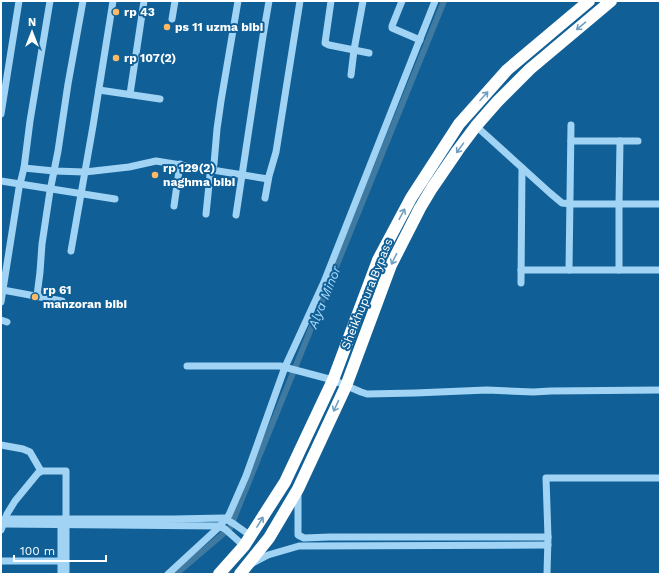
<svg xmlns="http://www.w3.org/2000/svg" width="661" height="575" viewBox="0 0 661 575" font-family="'Work Sans',sans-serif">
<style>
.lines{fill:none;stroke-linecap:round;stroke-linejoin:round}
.canal{stroke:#417aa1;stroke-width:6}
.minor{stroke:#a0d3f4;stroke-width:7}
.highway{stroke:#fff;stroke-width:12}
.oneway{stroke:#70a0c1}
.poi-dot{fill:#ffba63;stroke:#106097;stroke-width:1.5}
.labels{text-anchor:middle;stroke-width:4;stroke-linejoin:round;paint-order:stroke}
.poi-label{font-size:12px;font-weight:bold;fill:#fff;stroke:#106097;text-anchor:start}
.street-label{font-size:12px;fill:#fff;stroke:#106097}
.water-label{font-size:13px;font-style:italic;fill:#addcfb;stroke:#106097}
</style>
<rect width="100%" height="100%" fill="#106097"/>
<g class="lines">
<path class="canal" d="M176,574L230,528L444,1"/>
<g class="minor">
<path d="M331,1L325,43L329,45L369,53"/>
<path d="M402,1L392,26V28L420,40"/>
<path d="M172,19L175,1"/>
<path d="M351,75L354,50L363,1"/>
<path d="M99,90L160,99"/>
<path d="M130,94L144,1"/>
<path d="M1,114L19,1"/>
<path d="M476,126L550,193L562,203L571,204H660"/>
<path d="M571,141H638"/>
<path d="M24,168L54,171L85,172L129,167L156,161L268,179"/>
<path d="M1,181L115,199"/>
<path d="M265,198L269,176L276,152L300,1"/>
<path d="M174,206L180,164"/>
<path d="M206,214L210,175L214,164L217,129L221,101L238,1"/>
<path d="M236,215L263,36L269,1"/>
<path d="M71,251L93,126L113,1"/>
<path d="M521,270H660"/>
<path d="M569,270L571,125"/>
<path d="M619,270V204L620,141"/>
<path d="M521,283L522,168"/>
<path d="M3,290L62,301"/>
<path d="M37,296L40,272L42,244L50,191L58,151L68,84L83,1"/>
<path d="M1,302L19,188L24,168L30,121L50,1"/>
<path d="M1,320L7,322"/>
<path d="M187,366H280L333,380L361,392L367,394L415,393L487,390L533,392L551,391L660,390"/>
<path d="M1,445L23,449L30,452L41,471"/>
<path d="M298,491V535L304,538L330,537H548"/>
<path d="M5,519H174L224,518L234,524L251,536"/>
<path d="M3,524L219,526L225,529L244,546"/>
<path d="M1,530L7,514L15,501L38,473L42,471H66V574"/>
<path d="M1,561H65"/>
<path d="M251,564L268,555L299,546L548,545"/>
<path d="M61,574V521"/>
<path d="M168,574L218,528L229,515L246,476L285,367L324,282L435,1"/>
<path d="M547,574L548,537L546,478H660"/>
</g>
<g class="highway">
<path d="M219,574L244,546L285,482L333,380L378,260L411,198L459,124L507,70L589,1"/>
<path d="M240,574L269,538L298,489L346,386L391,265L420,208L432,188L458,150L476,126L497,102L530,69L611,1"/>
</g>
</g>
<defs><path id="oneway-shaft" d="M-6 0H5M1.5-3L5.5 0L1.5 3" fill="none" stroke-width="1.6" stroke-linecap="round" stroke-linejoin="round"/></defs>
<g class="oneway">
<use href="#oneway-shaft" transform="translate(581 26) rotate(140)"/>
<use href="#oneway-shaft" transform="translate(484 96) rotate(-48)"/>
<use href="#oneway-shaft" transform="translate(460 148) rotate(126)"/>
<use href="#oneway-shaft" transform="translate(402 214) rotate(-62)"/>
<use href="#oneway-shaft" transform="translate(394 259) rotate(116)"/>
<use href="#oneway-shaft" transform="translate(336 406) rotate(115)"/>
<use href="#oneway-shaft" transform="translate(260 522) rotate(-58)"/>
</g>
<g class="poi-dot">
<circle cx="116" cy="12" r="4"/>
<circle cx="167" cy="27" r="4"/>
<circle cx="116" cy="58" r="4"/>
<circle cx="155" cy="175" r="4"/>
<circle cx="35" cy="297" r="4"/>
</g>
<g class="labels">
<g class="poi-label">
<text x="124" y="16">rp 43</text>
<text x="175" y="31">ps 11 uzma bibi</text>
<text x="124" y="62">rp 107(2)</text>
<text x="163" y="172">rp 129(2)<tspan x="163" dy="14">naghma bibi</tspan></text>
<text x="43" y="294">rp 61<tspan x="43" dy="14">manzoran bibi</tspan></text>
</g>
<g class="street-label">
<text transform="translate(367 294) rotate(-68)" y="4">Sheikhupura Bypass</text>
</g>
<g class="water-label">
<text transform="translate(324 297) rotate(-68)" y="5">Alya Minor</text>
</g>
</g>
<rect width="661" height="575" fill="none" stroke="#ffffff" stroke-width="4"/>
<g transform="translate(32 32)" stroke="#106097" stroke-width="3" paint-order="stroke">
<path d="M0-3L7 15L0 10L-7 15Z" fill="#ffffff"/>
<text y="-6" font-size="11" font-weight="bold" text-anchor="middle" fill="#ffffff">N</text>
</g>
<path d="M14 555v6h92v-6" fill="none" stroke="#ffffff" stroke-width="2"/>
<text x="20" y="555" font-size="12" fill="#ffffff" stroke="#106097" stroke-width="3" paint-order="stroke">100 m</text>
</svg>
